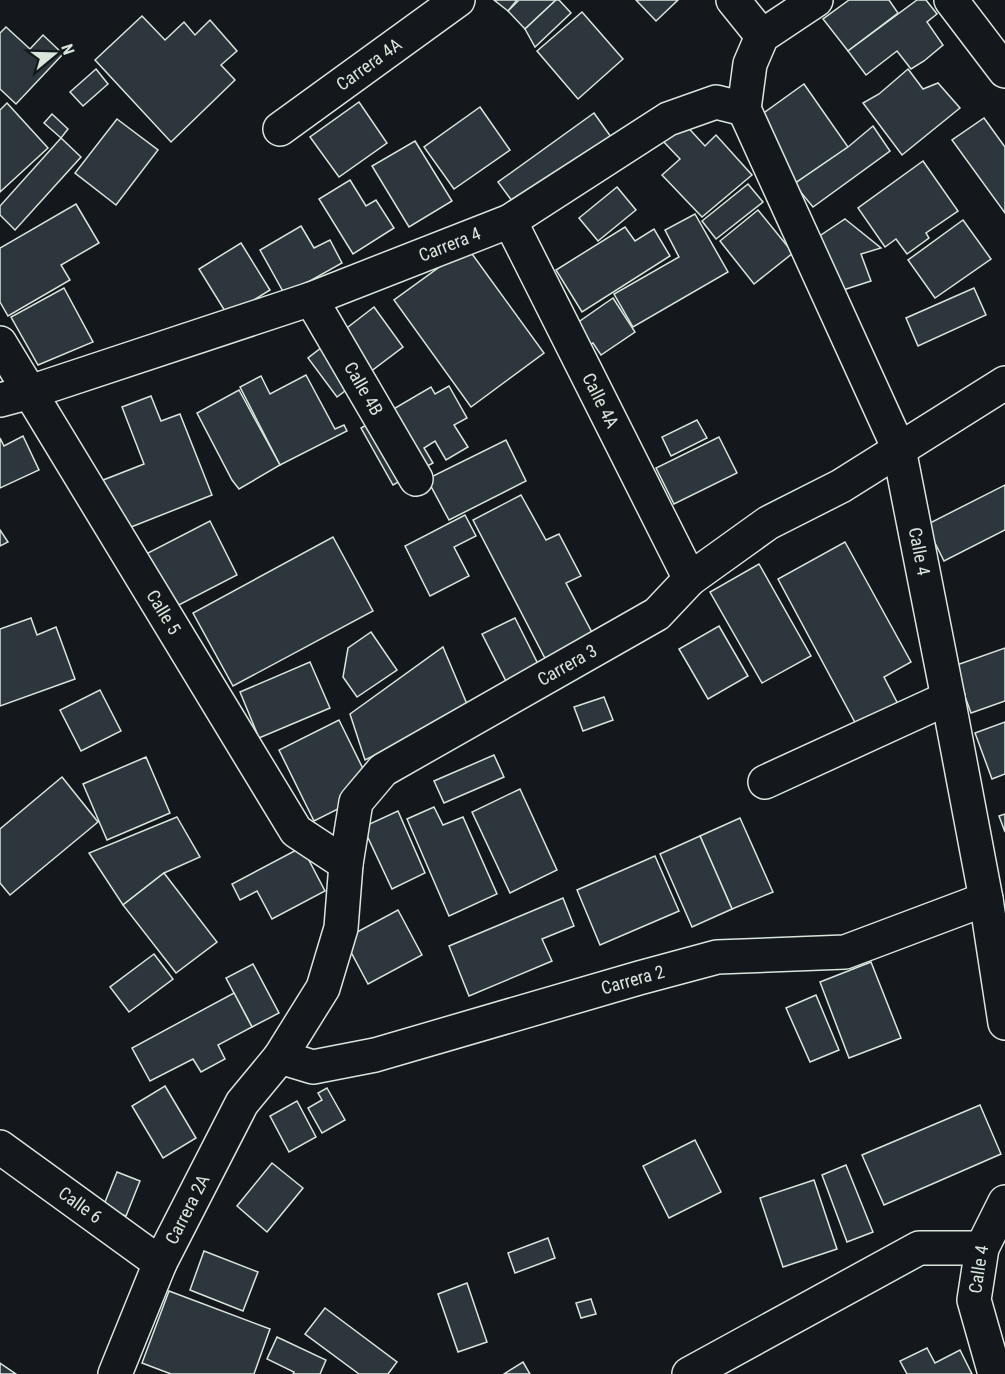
<svg xmlns="http://www.w3.org/2000/svg" width="1005" height="1374" viewBox="0 0 1005 1374" font-family="'Roboto Condensed',sans-serif">
<style>
.building{fill:#2c363c;stroke:#d8e6dc;stroke-width:1.5}
.lines{fill:none;stroke-linecap:round;stroke-linejoin:round}
.minor-casing{stroke:#d8e6dc;stroke-width:36}
.minor{stroke:#14181c;stroke-width:33}
.labels{text-anchor:middle;stroke-width:4.5;stroke-linejoin:round;paint-order:stroke}
.street-label{font-size:18px;fill:#d8e6dc;stroke:#14181c}
</style>
<rect width="100%" height="100%" fill="#14181c"/>
<g class="building">
<path d="M494,0H517L508,11Z"/>
<path d="M519,0H556L525,29L508,11Z"/>
<path d="M556,0H559L571,13L535,47L525,29Z"/>
<path d="M636,0H678L656,21Z"/>
<path d="M849,0H889L898,13L848,51L823,19Z"/>
<path d="M917,0H926L937,14L927,22L943,45L924,61L911,69L897,51L866,75L848,51Z"/>
<path d="M582,12L623,59L578,99L537,51Z"/>
<path d="M142,16L165,40L184,22L195,35L210,20L237,51L221,65L235,80L171,142L95,60Z"/>
<path d="M6,27L30,49L43,35L63,54L16,104L0,89V33Z"/>
<path d="M96,69L108,84L83,106L70,92Z"/>
<path d="M908,69L923,89L938,83L960,108L902,155L863,103L879,94Z"/>
<path d="M804,84L848,147L794,184L751,122Z"/>
<path d="M359,102L387,143L339,177L310,137Z"/>
<path d="M7,103L48,148L0,192V110Z"/>
<path d="M480,107L510,150L454,189L424,147Z"/>
<path d="M594,113L616,144L521,213L498,182Z"/>
<path d="M52,114L68,129L61,138L44,123Z"/>
<path d="M984,118L1005,147V213L952,140Z"/>
<path d="M117,119L158,150L116,205L75,173Z"/>
<path d="M681,120L705,146L716,135L752,175L702,217L662,175L680,159L661,139Z"/>
<path d="M873,126L890,151L813,207L794,184L848,147Z"/>
<path d="M61,138L81,157L15,230L0,215V206Z"/>
<path d="M415,141L452,201L409,227L372,166Z"/>
<path d="M923,161L958,211L926,233L929,238L907,254L896,239L885,247L858,208Z"/>
<path d="M350,180L366,206L376,200L394,228L353,254L319,199Z"/>
<path d="M748,184L763,202L716,239L702,221Z"/>
<path d="M617,187L636,210L598,241L579,218Z"/>
<path d="M76,204L99,243L61,265L70,280L8,316L0,302V248Z"/>
<path d="M758,210L793,253L754,284L720,241Z"/>
<path d="M695,214L728,272L633,327L614,294L679,257L665,230Z"/>
<path d="M845,219L881,248L861,254L871,281L834,293L815,239Z"/>
<path d="M963,220L991,259L935,298L908,260Z"/>
<path d="M301,226L314,248L330,240L342,263L285,295L260,250Z"/>
<path d="M625,227L635,241L654,229L670,256L582,312L556,270Z"/>
<path d="M241,243L270,290L228,316L199,269Z"/>
<path d="M467,247L544,353L471,407L394,300Z"/>
<path d="M64,288L93,342L38,365L11,317Z"/>
<path d="M974,288L986,315L918,346L906,318Z"/>
<path d="M613,298L635,332L601,355L593,343L589,345L567,330Z"/>
<path d="M374,307L403,347L337,397L308,358Z"/>
<path d="M306,375L335,429L344,425L347,431L280,465L240,387L261,376L270,394Z"/>
<path d="M449,386L467,418L454,425L468,447L446,460L435,441L424,448L433,463L393,485L361,428L431,387L435,394Z"/>
<path d="M239,390L280,465L239,489L232,480L197,413Z"/>
<path d="M151,396L161,421L180,414L212,495L121,531L93,484L144,464L122,407Z"/>
<path d="M697,420L707,438L671,456L662,437Z"/>
<path d="M23,436L39,470L0,488V438L4,446Z"/>
<path d="M719,437L737,473L674,504L656,468Z"/>
<path d="M506,440L526,481L449,520L427,479Z"/>
<path d="M1005,485V530L944,561L926,525Z"/>
<path d="M521,495L546,540L559,534L581,576L566,583L597,642L549,666L473,520Z"/>
<path d="M465,515L476,536L454,547L469,576L430,596L405,546Z"/>
<path d="M210,521L237,575L173,608L146,554Z"/>
<path d="M0,530L8,542L0,546Z"/>
<path d="M333,537L373,611L233,686L193,613Z"/>
<path d="M845,542L911,662L884,677L899,706L858,728L778,579Z"/>
<path d="M759,564L811,656L762,683L710,592Z"/>
<path d="M31,618L37,635L56,627L75,679L0,706V629Z"/>
<path d="M515,618L542,672L510,689L482,634Z"/>
<path d="M719,626L748,676L708,699L679,649Z"/>
<path d="M371,632L397,670L357,697L343,677L348,648Z"/>
<path d="M443,647L472,716L437,725L365,760L350,714Z"/>
<path d="M1005,648V701L971,713L954,666Z"/>
<path d="M310,662L330,708L259,738L240,692Z"/>
<path d="M100,690L121,731L81,751L60,710Z"/>
<path d="M604,697L613,720L583,731L574,707Z"/>
<path d="M339,720L374,791L314,821L279,750Z"/>
<path d="M1005,722V774L992,779L975,733Z"/>
<path d="M494,755L504,777L444,803L434,781Z"/>
<path d="M146,757L170,813L107,840L83,784Z"/>
<path d="M62,777L98,822L10,895L0,883V829Z"/>
<path d="M520,789L557,870L510,893L472,812Z"/>
<path d="M434,807L443,825L463,817L497,894L449,916L407,819Z"/>
<path d="M398,811L425,873L392,889L363,827Z"/>
<path d="M1005,814V832L999,816Z"/>
<path d="M177,817L200,857L164,873L123,905L89,853Z"/>
<path d="M740,818L773,892L732,909L700,836Z"/>
<path d="M700,836L732,909L692,927L660,854Z"/>
<path d="M302,847L325,891L272,919L257,891L240,900L232,884Z"/>
<path d="M655,856L679,911L600,945L577,890Z"/>
<path d="M164,873L217,942L176,973L123,905Z"/>
<path d="M563,898L574,926L542,939L552,961L469,996L449,946Z"/>
<path d="M398,910L422,955L368,984L344,939Z"/>
<path d="M154,954L173,979L129,1012L110,987Z"/>
<path d="M871,962L901,1038L849,1058L820,982Z"/>
<path d="M253,964L279,1013L252,1027L226,978Z"/>
<path d="M234,993L252,1027L218,1045L225,1059L201,1072L193,1059L150,1081L132,1048Z"/>
<path d="M816,995L839,1050L810,1062L786,1008Z"/>
<path d="M165,1086L196,1138L163,1158L132,1106Z"/>
<path d="M327,1088L345,1120L322,1133L308,1108L322,1100L318,1093Z"/>
<path d="M297,1101L316,1137L289,1152L270,1116Z"/>
<path d="M980,1105L1001,1154L884,1205L862,1155Z"/>
<path d="M695,1140L721,1192L669,1218L643,1166Z"/>
<path d="M272,1163L303,1188L267,1232L237,1206Z"/>
<path d="M846,1165L873,1232L847,1242L822,1175Z"/>
<path d="M117,1172L140,1181L126,1216L103,1207Z"/>
<path d="M814,1180L837,1249L783,1267L760,1198Z"/>
<path d="M548,1238L555,1258L515,1273L508,1253Z"/>
<path d="M204,1251L258,1272L243,1311L190,1290Z"/>
<path d="M467,1283L487,1342L458,1352L438,1294Z"/>
<path d="M169,1291L270,1329L254,1374H171L142,1363Z"/>
<path d="M591,1299L596,1314L581,1318L576,1303Z"/>
<path d="M325,1308L397,1362L388,1374H359L305,1334Z"/>
<path d="M277,1337L326,1360L320,1374H293L294,1372L267,1359Z"/>
<path d="M927,1348L935,1363L960,1350L972,1374H907L900,1361Z"/>
<path d="M523,1362L530,1374H504Z"/>
<path d="M0,1363L16,1374H0Z"/>
</g>
<g class="lines">
<g class="minor-casing">
<g id="minor">
<path d="M733,0L762,36"/>
<path d="M951,0L1005,71"/>
<path id="s1" d="M744,109L899,449L948,698L986,899L1005,1023"/>
<path id="s2" d="M280,129L458,0"/>
<path id="s3" d="M510,221L690,579"/>
<path id="s4" d="M311,299L416,479"/>
<path id="s5" d="M0,343L296,831L346,864"/>
<path id="s6" d="M0,400L30,392L311,299L510,221L668,119L716,102L744,109L750,64L762,36L816,0"/>
<path d="M765,782L948,698"/>
<path id="s7" d="M280,1057L313,1067L375,1055L639,978L717,957L845,952L986,899"/>
<path id="s8" d="M0,1147L160,1263"/>
<path id="s9" d="M115,1374L160,1263L242,1103L280,1057L323,988L341,928L346,864L356,802L383,770L657,614L690,579L768,523L841,486L1005,383"/>
<path d="M689,1374L919,1248H982"/>
<path id="s10" d="M995,1374L974,1300L982,1248L1005,1202"/>
</g>
</g>
<use href="#minor" class="minor"/>
</g>
<g class="labels">
<g class="street-label">
<text dy="6" stroke="none"><textPath href="#s2" startOffset="110">Carrera 4A</textPath></text>
<text dy="6" stroke="none"><textPath href="#s6" startOffset="476">Carrera 4</textPath></text>
<text dy="6" stroke="none"><textPath href="#s4" startOffset="104">Calle 4B</textPath></text>
<text dy="6" stroke="none"><textPath href="#s3" startOffset="201">Calle 4A</textPath></text>
<text dy="6" stroke="none"><textPath href="#s1" startOffset="478">Calle 4</textPath></text>
<text dy="6" stroke="none"><textPath href="#s5" startOffset="315">Calle 5</textPath></text>
<text dy="6" stroke="none"><textPath href="#s9" startOffset="884">Carrera 3</textPath></text>
<text dy="6" stroke="none"><textPath href="#s7" startOffset="366">Carrera 2</textPath></text>
<text dy="6" stroke="none"><textPath href="#s8" startOffset="99">Calle 6</textPath></text>
<text dy="6" stroke="none"><textPath href="#s9" startOffset="180">Carrera 2A</textPath></text>
<text dy="6" stroke="none"><textPath href="#s10" startOffset="108">Calle 4</textPath></text>
</g>
</g>
<g transform="translate(54 54) rotate(71)" stroke="#14181c" stroke-width="4.5" paint-order="stroke">
<path d="M0-4.5L10 22L0 15L-10 22Z" fill="#d8e6dc"/>
<text y="-9" font-size="16" font-weight="bold" text-anchor="middle" fill="#d8e6dc">N</text>
</g>
</svg>
